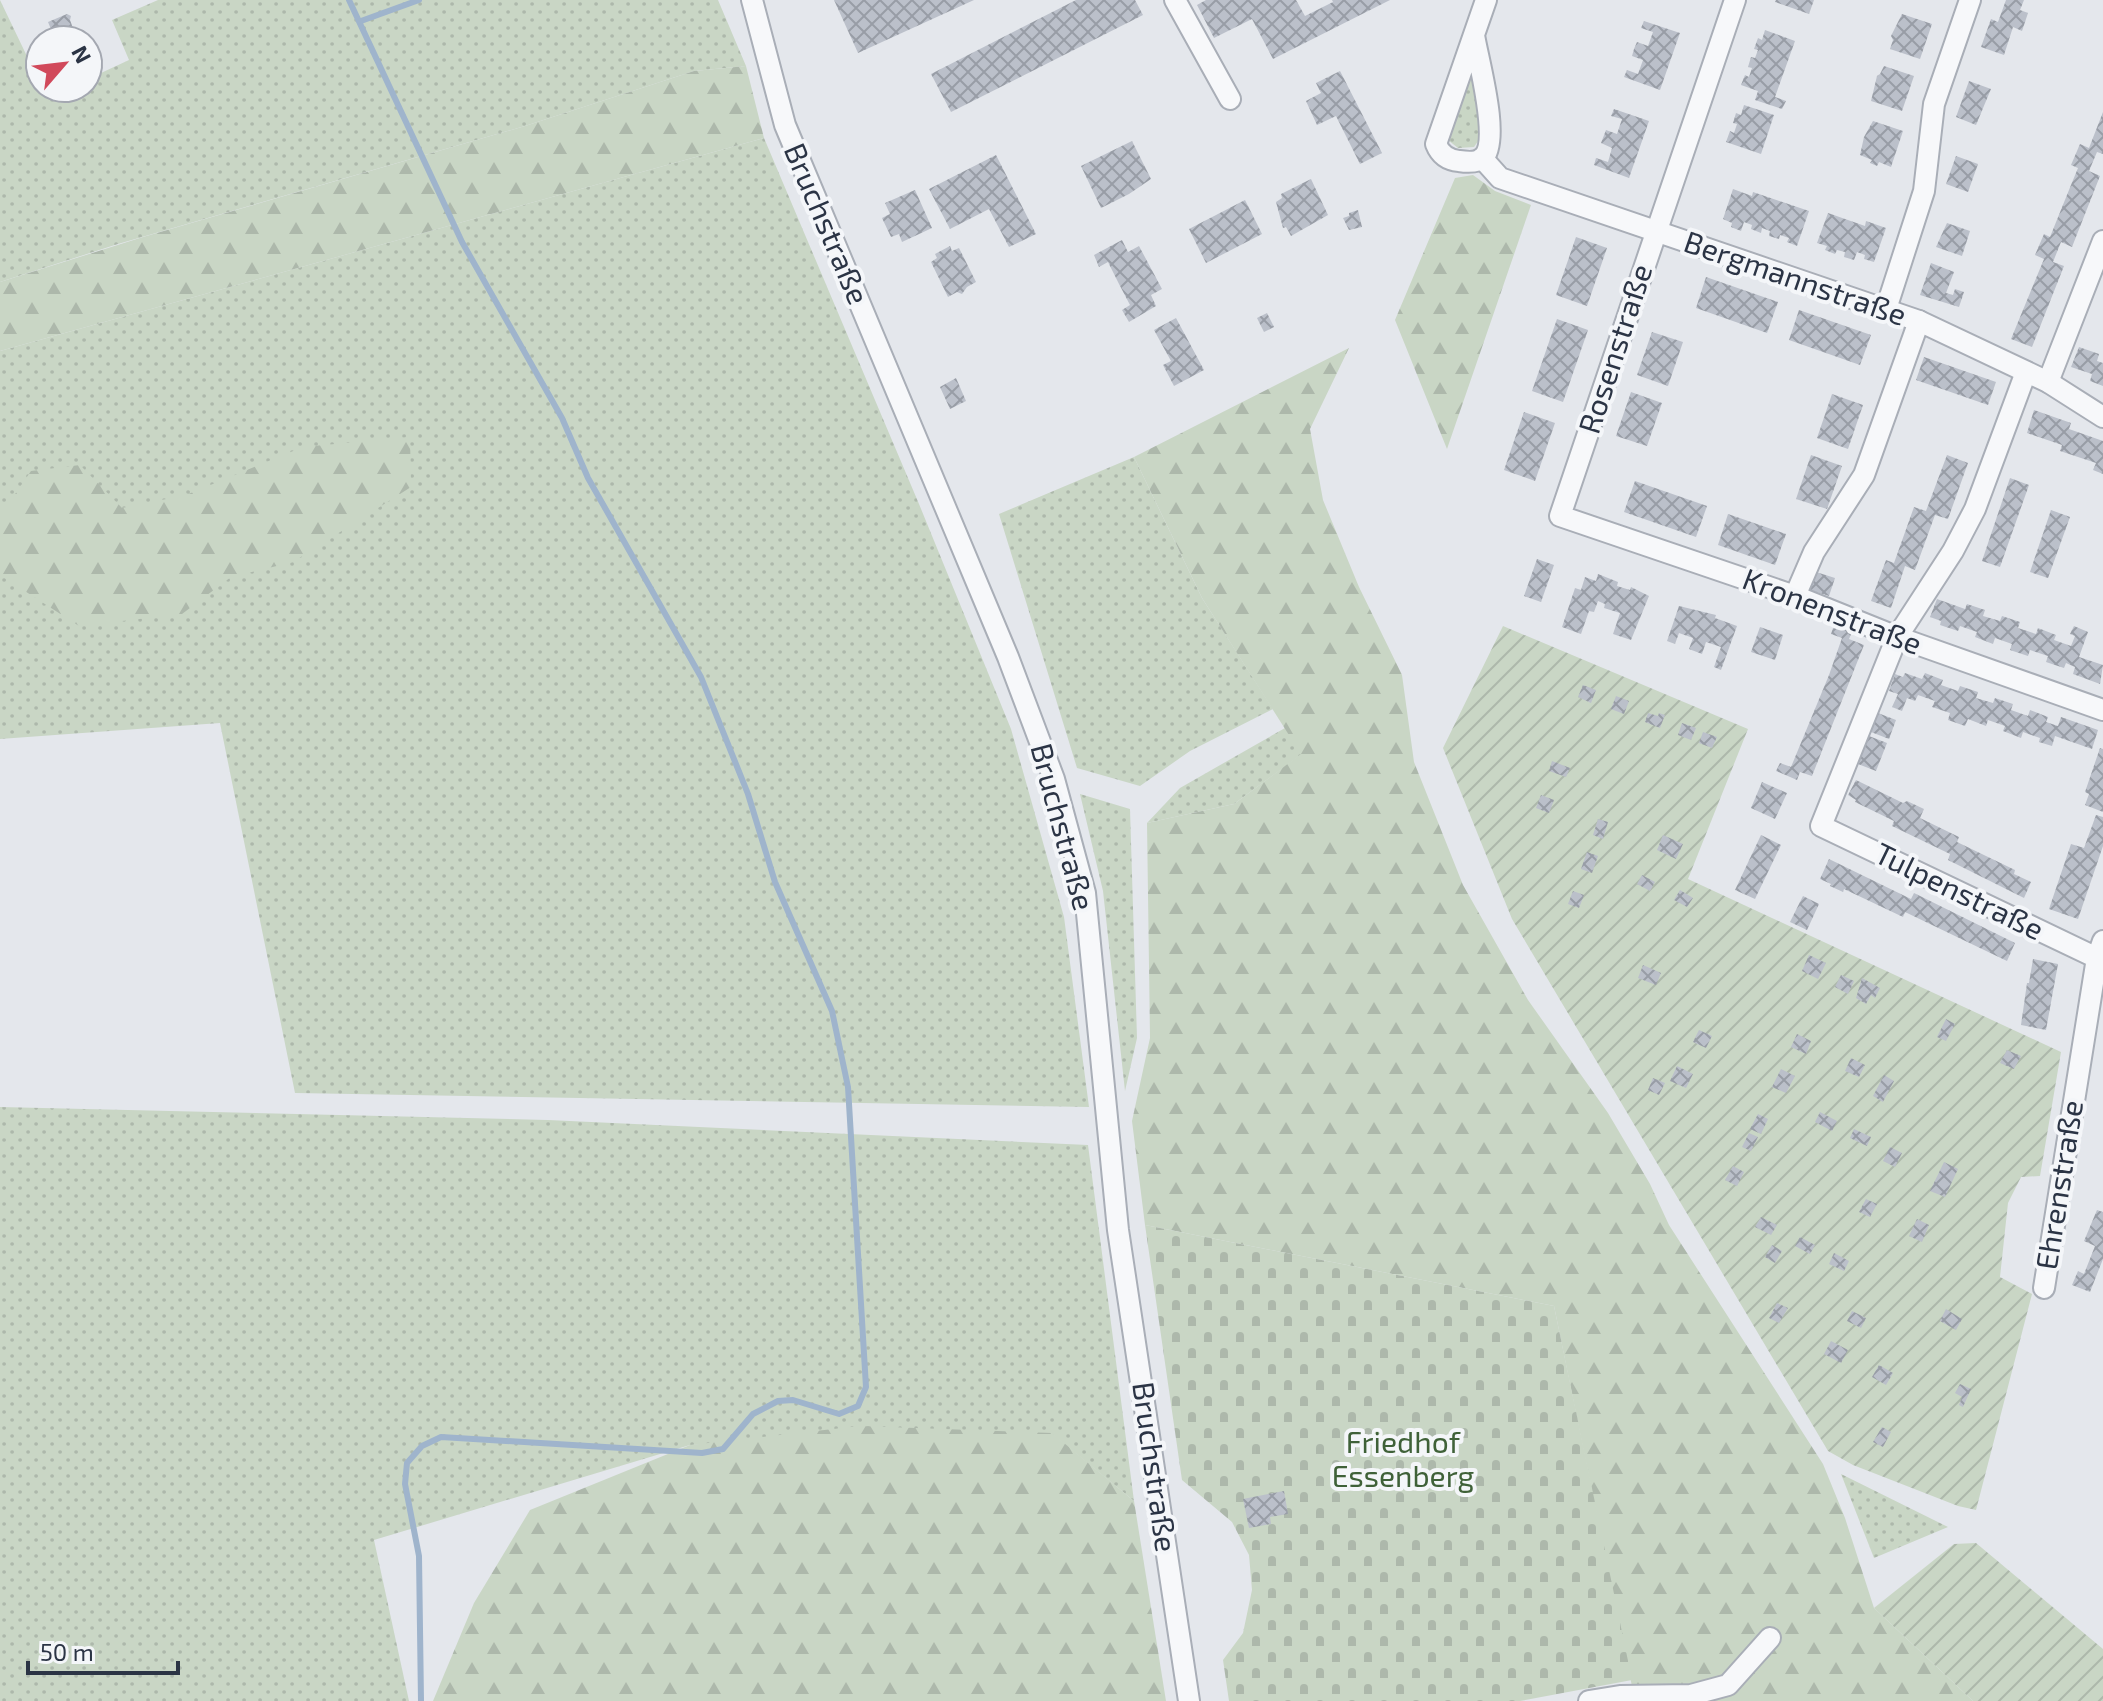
<svg xmlns="http://www.w3.org/2000/svg" width="2103" height="1701" viewBox="0 0 2103 1701" font-family="'Exo 2',sans-serif">
<style>
.grass{fill:url(#grass-dots)}
.forest{fill:url(#forest-firs)}
.cemetery{fill:url(#cemetery-stones)}
.garden{fill:url(#garden-furrows)}
.lines{fill:none;stroke-linecap:round;stroke-linejoin:round}
.stream{stroke:#9fb4cc;stroke-width:6}
.building{fill:url(#building-cross-hatch)}
.minor-casing{stroke:#a9aeb7;stroke-width:24}
.minor{stroke:#f7f8fa;stroke-width:20}
.labels{text-anchor:middle;stroke-width:8;stroke-linejoin:round;paint-order:stroke}
.street-label{font-size:30px;fill:#2b3445;stroke:#f4f6f9}
.park-label{font-size:30px;fill:#3f6138;stroke:#f4f6f9}
</style>
<defs>
<pattern id="grass-dots" width="8" height="8" patternUnits="userSpaceOnUse" patternTransform="scale(2)"><rect width="8" height="8" fill="#c9d6c5"/><path d="M2 2h.1M6 6h.1" fill="none" stroke="#adb8ab" stroke-width="1.8" stroke-linecap="round"/></pattern>
<pattern id="forest-firs" width="22" height="20" patternUnits="userSpaceOnUse" patternTransform="scale(2)"><rect width="22" height="20" fill="#c9d6c5"/><path d="M5 1l3.5 6h-7zM16 11l3.5 6h-7z" fill="#adb8ab"/></pattern>
<pattern id="cemetery-stones" width="16" height="16" patternUnits="userSpaceOnUse" patternTransform="scale(2)"><rect width="16" height="16" fill="#c9d6c5"/><path d="M2 7V4a2 2 0 0 1 4 0v3zM10 15v-3a2 2 0 0 1 4 0v3z" fill="#adb8ab"/></pattern>
<pattern id="garden-furrows" width="10" height="10" patternUnits="userSpaceOnUse" patternTransform="scale(2)"><rect width="10" height="10" fill="#c9d6c5"/><path d="M-1 1l2-2M0 10L10 0M9 11l2-2" fill="none" stroke="#adb8ab"/></pattern>
<pattern id="building-cross-hatch" width="8" height="8" patternUnits="userSpaceOnUse" patternTransform="scale(2)"><rect width="8" height="8" fill="#bbc0ca"/><path d="M0 0l8 8M0 8l8-8" fill="none" stroke="#989da6"/></pattern>
</defs>
<rect width="100%" height="100%" fill="#e4e7ec"/>
<g class="grass">
<path d="M0,0L47,98L69,88H88V79L129,60L112,20L158,0H718L746,66L694,71L525,126L118,244L0,282Z"/>
<path d="M1472,66L1481,137L1474,147L1458,148L1448,140Z"/>
<path d="M764,138L919,504L1011,729L1064,917L1089,1107L295,1093L220,723L0,739V351Z"/>
<path d="M1134,457L1202,598L1273,709L1190,751L1140,786L1077,768L999,514Z"/>
<path d="M1285,728L1302,754L1234,804L1147,823L1180,788Z"/>
<path d="M1080,794L1130,809L1137,1038L1125,1091L1103,891Z"/>
<path d="M0,1107L548,1120L1088,1145L1134,1501L1051,1433L690,1445L374,1540L409,1701H0Z"/>
<path d="M1841,1474L1948,1527L1874,1558Z"/>
</g>
<g class="forest">
<path d="M746,66L764,138L0,351V282L143,237L525,126L694,71Z"/>
<path d="M1473,175L1495,191L1531,205L1447,449L1395,320L1455,178Z"/>
<path d="M1349,348L1310,429L1323,500L1359,587L1402,675L1414,762L1463,885L1528,1000L1608,1113L1650,1184L1669,1225L1823,1464L1845,1518L1874,1608L1973,1701H1635L1554,1306L1145,1225L1132,1121L1150,1038L1147,823L1234,804L1301,754L1202,598L1134,457Z"/>
<path d="M410,437L411,487L293,562L231,577L182,614L79,626L0,575V516L31,471L80,465L122,508L186,495L303,447Z"/>
<path d="M860,1426L1052,1433L1134,1501L1166,1701H433L474,1603L530,1510L690,1445Z"/>
</g>
<path class="cemetery" d="M1145,1225L1554,1306L1632,1680L1520,1701H1229L1223,1660L1243,1633L1252,1590L1249,1555L1232,1522L1182,1480Z"/>
<g class="garden">
<path d="M1503,626L1748,729L1688,879L2061,1052L2040,1176L2021,1177L2008,1203L2000,1277L2032,1294L1976,1510L1958,1506L1853,1465L1828,1451L1512,919L1443,748Z"/>
<path d="M1976,1543L2103,1649V1701H1973L1874,1608L1954,1544Z"/>
</g>
<g class="lines">
<g class="stream">
<path d="M349,0L462,242L562,418L588,478L701,677L748,794L775,882L832,1011L848,1087L866,1387L858,1406L839,1414L793,1400L778,1401L753,1414L723,1449L702,1453L441,1437L422,1446L407,1463L405,1484L419,1556L421,1701"/>
<path d="M361,21L419,0"/>
</g>
</g>
<g class="building">
<path d="M834,0H974L858,53Z"/>
<path d="M1076,0H1135L1143,15L951,112L931,74Z"/>
<path d="M1206,0H1296L1305,16L1333,2L1332,0H1390L1273,59L1252,19L1214,38L1197,5Z"/>
<path d="M1776,0H1814L1809,14L1775,2Z"/>
<path d="M2006,0H2024L2020,10L2028,13L2022,31L2013,27L2004,55L1981,47L1991,19L1998,22Z"/>
<path d="M67,14L71,16L70,20L74,31L55,39L48,22Z"/>
<path d="M1902,14L1932,24L1920,59L1890,49L1893,40L1891,36Z"/>
<path d="M1644,21L1680,33L1660,90L1624,77L1627,70L1638,74L1643,60L1632,56L1634,49L1637,42L1648,46L1653,32L1641,28Z"/>
<path d="M1765,30L1795,41L1775,97L1786,101L1782,109L1755,100L1758,91L1741,85L1745,75L1749,77L1752,68L1748,67L1751,57L1755,58L1758,50L1754,49L1758,38L1762,40Z"/>
<path d="M1884,66L1914,76L1902,111L1871,101L1877,76L1880,74Z"/>
<path d="M1340,71L1382,153L1360,164L1336,116L1317,125L1306,101L1321,93L1316,83Z"/>
<path d="M1969,81L1991,89L1976,125L1956,117Z"/>
<path d="M1744,105L1774,115L1761,154L1726,142L1730,131L1734,133L1737,124L1733,123L1736,113L1741,115Z"/>
<path d="M1614,109L1649,121L1629,178L1594,165L1596,158L1608,162L1612,148L1601,143L1606,130L1617,134L1622,119L1611,116Z"/>
<path d="M2103,112V154L2097,152L2089,171L2100,176L2072,247L2061,242L2053,262L2064,266L2032,347L2011,339L2044,259L2035,255L2044,234L2050,237L2071,185L2078,168L2071,165L2080,144L2089,148Z"/>
<path d="M1873,121L1903,131L1891,167L1879,162L1877,166L1870,163L1872,160L1860,155L1864,137Z"/>
<path d="M1132,141L1151,179L1129,194L1101,208L1081,166Z"/>
<path d="M996,155L1036,234L1009,247L989,209L950,229L929,189Z"/>
<path d="M1956,156L1978,164L1968,192L1946,184Z"/>
<path d="M1311,179L1328,215L1291,236L1286,227L1283,228L1276,202L1282,198L1281,194Z"/>
<path d="M1733,189L1752,196L1753,192L1809,211L1797,246L1787,242L1789,238L1780,235L1779,239L1769,236L1770,231L1762,228L1761,233L1751,229L1752,225L1744,222L1741,231L1731,227L1732,223L1723,219Z"/>
<path d="M915,190L932,228L902,242L899,234L891,237L882,218L890,214L885,203Z"/>
<path d="M1245,200L1262,234L1206,263L1189,229Z"/>
<path d="M1358,210L1362,227L1349,230L1343,218L1349,216V213Z"/>
<path d="M1828,213L1865,226L1866,221L1886,228L1874,262L1864,259L1865,255L1857,252L1854,260L1844,257L1845,252L1837,250L1835,254L1825,250L1827,246L1817,243Z"/>
<path d="M1947,223L1970,231L1962,256L1936,247Z"/>
<path d="M1576,237L1607,248L1587,306L1556,295Z"/>
<path d="M1122,240L1128,252L1139,246L1162,289L1151,295L1156,306L1129,322L1122,310L1130,305L1119,284L1108,262L1099,267L1094,255Z"/>
<path d="M950,246L952,251L959,248L976,282L967,287L962,294L957,292L948,297L931,262L937,258L935,254Z"/>
<path d="M1931,263L1954,272L1946,293L1953,295L1955,289L1964,292L1959,307L1920,295Z"/>
<path d="M1706,277L1778,302L1767,333L1696,308Z"/>
<path d="M1799,310L1871,335L1860,365L1789,340Z"/>
<path d="M1267,313L1274,327L1264,332L1257,318Z"/>
<path d="M1176,318L1204,370L1174,386L1163,365L1171,361L1154,330Z"/>
<path d="M1557,319L1588,330L1563,402L1532,391Z"/>
<path d="M1652,332L1683,342L1668,386L1637,375Z"/>
<path d="M2079,347L2099,354L2097,361L2103,363V386L2090,381L2092,374L2071,367Z"/>
<path d="M1924,357L1996,382L1988,405L1916,380Z"/>
<path d="M956,378L966,401L950,409L940,387Z"/>
<path d="M1631,392L1662,403L1647,446L1616,436Z"/>
<path d="M1832,394L1863,405L1848,449L1817,438Z"/>
<path d="M2034,410L2071,423L2069,429L2103,441V474L2093,470L2096,463L2060,451L2062,445L2027,433Z"/>
<path d="M1524,412L1555,423L1535,481L1504,470Z"/>
<path d="M1811,455L1842,466L1827,509L1796,499Z"/>
<path d="M1947,455L1968,463L1948,519L1935,515L1915,570L1905,566L1891,608L1871,601L1886,560L1894,563L1914,507L1926,511Z"/>
<path d="M2010,478L2029,485L2000,567L1982,561Z"/>
<path d="M1635,481L1707,506L1696,537L1624,512Z"/>
<path d="M2051,510L2070,517L2048,578L2030,572Z"/>
<path d="M1728,514L1786,534L1775,565L1718,545Z"/>
<path d="M1537,559L1554,565L1541,602L1524,596Z"/>
<path d="M1816,572L1835,578L1829,596L1810,590Z"/>
<path d="M1598,574L1618,582L1617,586L1630,590L1631,587L1649,596L1631,640L1613,634L1620,613L1604,608L1605,604L1598,601L1594,612L1589,611L1581,634L1562,627L1575,588L1581,590L1585,577L1596,581Z"/>
<path d="M1937,599L1965,609L1967,604L1985,610L1983,616L2000,621L2002,616L2020,622L2018,628L2036,634L2038,628L2056,635L2054,640L2071,646L2075,636L2070,634L2074,626L2088,632L2079,657L2103,665L2100,684L2073,674L2075,667L2066,663L2064,668L2046,662L2048,656L2030,650L2028,656L2010,650L2012,644L1995,638L1993,644L1975,637L1977,632L1960,626L1958,631L1940,625L1941,621L1930,617Z"/>
<path d="M1679,606L1716,615L1715,618L1737,626L1721,670L1714,667L1721,647L1706,642L1702,654L1689,649L1693,638L1679,633L1675,644L1667,641Z"/>
<path d="M1834,625L1852,632L1849,639L1864,645L1812,776L1800,772L1797,780L1776,771L1780,763L1791,767L1829,675L1842,638L1831,634Z"/>
<path d="M1760,627L1783,635L1775,660L1751,652Z"/>
<path d="M1905,673L1922,679L1925,673L1943,680L1941,685L1958,691L1960,686L1978,692L1976,698L1993,703L1995,698L2013,704L2011,710L2028,716L2030,710L2048,717L2046,722L2058,726L2061,717L2098,730L2092,749L2055,736L2052,746L2039,742L2040,738L2023,732L2021,738L2003,731L2005,726L1988,720L1986,726L1968,719L1965,726L1948,720L1950,713L1932,707L1935,701L1918,695L1915,701L1907,698L1902,711L1892,707L1898,694L1889,691L1895,674L1903,677Z"/>
<path d="M1583,685L1596,690L1591,703L1578,697Z"/>
<path d="M1616,696L1629,701L1624,714L1611,709Z"/>
<path d="M1648,713L1658,716L1659,713L1665,715L1660,728L1645,722Z"/>
<path d="M1878,713L1896,720L1889,739L1871,732Z"/>
<path d="M1682,723L1696,728L1691,740L1678,735Z"/>
<path d="M1703,732L1717,737L1712,748L1699,743Z"/>
<path d="M1869,736L1887,743L1876,771L1858,764Z"/>
<path d="M2100,748L2103,749V812L2085,805L2089,794L2085,792Z"/>
<path d="M1552,761L1570,768L1566,777L1549,771Z"/>
<path d="M1856,780L1903,803L1907,801L1924,809L1920,818L1959,837L1957,842L2015,870L2014,874L2031,882L2024,898L1948,860L1950,854L1892,826L1894,821L1855,802L1856,800L1848,795Z"/>
<path d="M1762,782L1787,793L1775,819L1751,808Z"/>
<path d="M1541,795L1554,800L1549,813L1536,808Z"/>
<path d="M2096,815L2103,817V846L2078,919L2049,909L2071,844L2084,848Z"/>
<path d="M1598,819L1608,822L1603,839L1593,835Z"/>
<path d="M1663,835L1683,844L1676,859L1657,850Z"/>
<path d="M1761,835L1781,845L1755,899L1735,890Z"/>
<path d="M1587,852L1598,856L1592,873L1581,869Z"/>
<path d="M1829,859L1911,899L1914,893L2015,943L2007,961L1905,912L1903,917L1844,889L1843,892L1830,886L1831,884L1820,879Z"/>
<path d="M1642,875L1655,882L1650,891L1637,884Z"/>
<path d="M1680,890L1693,898L1687,907L1674,900Z"/>
<path d="M1573,891L1584,895L1579,908L1568,904Z"/>
<path d="M1803,896L1819,904L1807,930L1790,922Z"/>
<path d="M1809,955L1826,963L1818,979L1802,971Z"/>
<path d="M2033,959L2058,964L2046,1030L2021,1025L2027,983H2029Z"/>
<path d="M1643,965L1661,973L1656,985L1638,978Z"/>
<path d="M1841,975L1854,981L1848,994L1835,987Z"/>
<path d="M1862,978L1880,988L1875,998L1871,995L1866,1004L1856,998Z"/>
<path d="M1946,1019L1955,1024L1946,1041L1937,1037Z"/>
<path d="M1699,1030L1712,1036L1706,1048L1693,1042Z"/>
<path d="M1797,1034L1811,1041L1806,1054L1791,1047Z"/>
<path d="M2007,1050L2021,1056L2014,1069L2000,1063Z"/>
<path d="M1851,1058L1865,1065L1859,1077L1845,1071Z"/>
<path d="M1677,1066L1693,1074L1686,1088L1670,1081Z"/>
<path d="M1781,1069L1795,1076L1786,1093L1772,1087Z"/>
<path d="M1884,1075L1894,1081L1883,1102L1873,1096Z"/>
<path d="M1653,1078L1665,1083L1659,1095L1648,1090Z"/>
<path d="M1820,1112L1837,1121L1832,1131L1815,1122Z"/>
<path d="M1758,1114L1768,1119L1761,1134L1750,1129Z"/>
<path d="M1854,1129L1871,1137L1867,1146L1850,1138Z"/>
<path d="M1749,1133L1758,1137L1751,1151L1742,1147Z"/>
<path d="M1890,1147L1902,1153L1895,1167L1883,1161Z"/>
<path d="M1944,1162L1958,1169L1945,1197L1930,1191Z"/>
<path d="M1733,1166L1744,1172L1737,1186L1725,1180Z"/>
<path d="M1866,1199L1877,1204L1870,1217L1859,1212Z"/>
<path d="M2097,1210L2103,1212V1259L2090,1292L2072,1285L2078,1271L2084,1274L2095,1246L2084,1241Z"/>
<path d="M1761,1217L1777,1225L1771,1235L1755,1227Z"/>
<path d="M1917,1219L1929,1225L1922,1242L1909,1236Z"/>
<path d="M1800,1237L1815,1245L1810,1254L1795,1246Z"/>
<path d="M1772,1245L1782,1251L1775,1263L1765,1257Z"/>
<path d="M1834,1253L1849,1261L1844,1271L1829,1264Z"/>
<path d="M1777,1303L1788,1308L1779,1323L1769,1318Z"/>
<path d="M1946,1309L1962,1319L1956,1330L1940,1321Z"/>
<path d="M1852,1311L1866,1318L1861,1328L1847,1321Z"/>
<path d="M1831,1341L1848,1350L1841,1363L1824,1354Z"/>
<path d="M1879,1365L1893,1373L1886,1385L1872,1377Z"/>
<path d="M1960,1384L1971,1389L1963,1407L1959,1405L1962,1397L1955,1393Z"/>
<path d="M1882,1427L1891,1432L1883,1447L1873,1442Z"/>
<path d="M1284,1491L1288,1514L1270,1517L1271,1524L1249,1528L1243,1499Z"/>
</g>
<g class="lines">
<g class="minor-casing">
<g id="minor">
<path d="M752,0L785,125L1008,657L1054,779L1085,893L1118,1230L1189,1701"/>
<path d="M1175,0L1230,99"/>
<path d="M1735,0L1560,516L1795,596L1897,637L2103,710"/>
<path d="M1474,35C1478,60 1501,140 1483,158C1477,163 1466,162 1459,161C1447,160 1440,154 1436,144L1486,0"/>
<path d="M1482,158L1500,178L1919,321L2048,382L2103,417"/>
<path d="M1886,309L1924,191L1934,104L1970,0"/>
<path d="M2026,372L1975,509L1953,551L1897,637L1821,826L2097,958"/>
<path d="M2048,382L2103,241"/>
<path d="M1795,596L1814,552L1864,475L1919,321"/>
<path d="M2044,1288L2097,958L2103,941"/>
<path d="M1589,1701L1620,1696L1691,1695L1728,1685L1770,1638"/>
</g>
</g>
<use href="#minor" class="minor"/>
</g>
<g class="labels">
<g class="street-label">
<text transform="translate(826 224) rotate(67)" y="10">Bruchstraße</text>
<text transform="translate(1795 279) rotate(19)" y="10">Bergmannstraße</text>
<text transform="translate(1616 349) rotate(-72)" y="10">Rosenstraße</text>
<text transform="translate(1832 612) rotate(21)" y="10">Kronenstraße</text>
<text transform="translate(1062 827) rotate(75)" y="10">Bruchstraße</text>
<text transform="translate(1959 892) rotate(26)" y="10">Tulpenstraße</text>
<text transform="translate(2060 1185) rotate(-81)" y="10">Ehrenstraße</text>
<text transform="translate(1154 1467) rotate(82)" y="10">Bruchstraße</text>
</g>
<g class="park-label">
<text x="1403" y="1453">Friedhof<tspan x="1403" dy="34">Essenberg</tspan></text>
</g>
</g>
<g transform="translate(64 64) rotate(62)"><circle r="38" fill="#f4f6f9" stroke="#a4a8b1" stroke-width="2"/>
<path d="M0-6L14 30L0 20L-14 30Z" fill="#d1495b"/>
<text y="-12" font-size="22" font-weight="bold" text-anchor="middle" fill="#2b3445">N</text>
</g>
<path d="M28 1661v12h150v-12" fill="none" stroke="#2b3445" stroke-width="4"/>
<text x="40" y="1661" font-size="24" fill="#2b3445" stroke="#f4f6f9" stroke-width="6" paint-order="stroke">50 m</text>
</svg>
